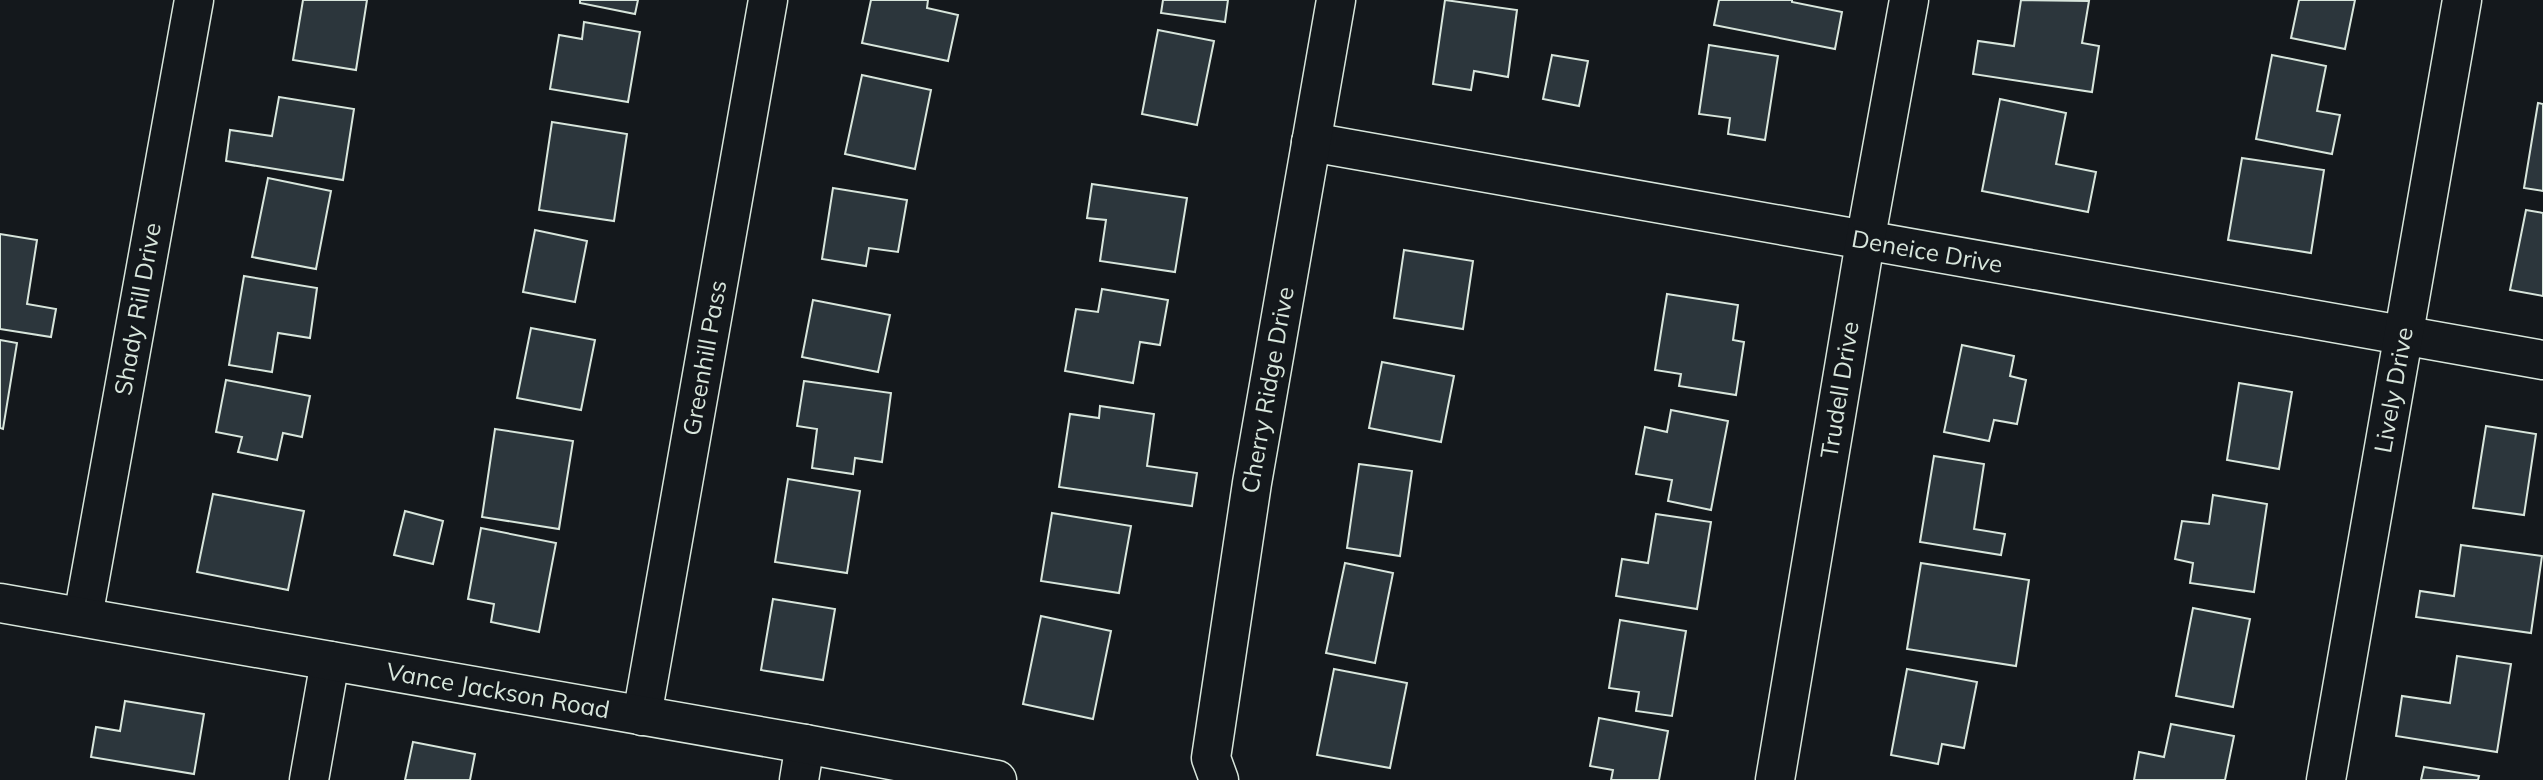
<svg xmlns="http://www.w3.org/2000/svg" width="2543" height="780" viewBox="0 0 2543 780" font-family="Mulish,sans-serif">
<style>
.building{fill:#2c363c;stroke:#d8e6dc;stroke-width:2}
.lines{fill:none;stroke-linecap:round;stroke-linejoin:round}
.minor-casing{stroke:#d8e6dc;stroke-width:41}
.major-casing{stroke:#d8e6dc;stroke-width:41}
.minor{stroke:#14181c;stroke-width:38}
.major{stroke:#14181c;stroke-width:38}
.labels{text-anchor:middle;stroke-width:5;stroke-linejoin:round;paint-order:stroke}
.street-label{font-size:24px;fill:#d8e6dc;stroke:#14181c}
</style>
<rect width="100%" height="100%" fill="#14181c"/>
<g class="building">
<path d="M303,0H367L356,70L293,60Z"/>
<path d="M580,0H638L635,14L580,3Z"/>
<path d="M871,0H928L927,8L958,15L948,61L862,43Z"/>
<path d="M1163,0H1228L1225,22L1161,13Z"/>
<path d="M1445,0L1517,10L1508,77L1474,71L1471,90L1433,84Z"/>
<path d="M1719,0H1792V2L1842,12L1835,49L1714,25Z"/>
<path d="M2021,0L2089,1L2082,43L2099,46L2092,92L1973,74L1978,41L2014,46Z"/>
<path d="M2299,0H2355L2345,49L2291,38Z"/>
<path d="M584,22L640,32L628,102L550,89L559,35L582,39Z"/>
<path d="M1158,30L1214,41L1197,125L1142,114Z"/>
<path d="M1709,45L1778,56L1765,140L1728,134L1730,118L1699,114Z"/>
<path d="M1552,55L1588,61L1579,106L1543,99Z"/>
<path d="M2272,55L2326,66L2317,111L2340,115L2332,154L2256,139Z"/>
<path d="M862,75L931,90L915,169L845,154Z"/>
<path d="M279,97L354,109L343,180L226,161L230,130L272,136Z"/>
<path d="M2000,99L2066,113L2056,164L2096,172L2088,212L1982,191Z"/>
<path d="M2538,103L2543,104V191L2524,188Z"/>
<path d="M552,122L627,134L614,221L539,210Z"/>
<path d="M2242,158L2324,170L2311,253L2228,240Z"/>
<path d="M268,178L331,191L316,269L252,257Z"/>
<path d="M1092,184L1187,198L1175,272L1100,261L1106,220L1087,218Z"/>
<path d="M833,188L907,200L898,252L869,248L866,266L822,259Z"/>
<path d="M2526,210L2543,213V296L2510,290Z"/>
<path d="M535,230L587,241L575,302L523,292Z"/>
<path d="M0,234L37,240L27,304L56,309L51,337L0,329Z"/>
<path d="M1404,250L1473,261L1463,329L1394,318Z"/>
<path d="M244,276L317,288L310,338L278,333L272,372L229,365Z"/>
<path d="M1102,289L1168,300L1160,345L1140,342L1133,383L1065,371L1076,309L1098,312Z"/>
<path d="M1667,294L1738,305L1733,340L1744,342L1736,395L1679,386L1681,374L1655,370Z"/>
<path d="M813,300L890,315L878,372L802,357Z"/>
<path d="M531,328L595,340L581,410L517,398Z"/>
<path d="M0,340L17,343L3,429L0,428Z"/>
<path d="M1962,345L2014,356L2010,376L2026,380L2017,424L1994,420L1989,441L1944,432Z"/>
<path d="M1382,362L1454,376L1441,442L1369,428Z"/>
<path d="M226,380L310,396L302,437L283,433L277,460L238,452L242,437L216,432Z"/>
<path d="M804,381L891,393L882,462L855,458L853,474L812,468L817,429L797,426Z"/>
<path d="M2239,383L2292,392L2279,469L2227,460Z"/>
<path d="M1100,406L1154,414L1147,466L1197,473L1192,506L1059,487L1070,414L1099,418Z"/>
<path d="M1671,410L1728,421L1711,510L1668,501L1672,480L1636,474L1645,427L1667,432Z"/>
<path d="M2486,426L2536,434L2524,515L2473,508Z"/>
<path d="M495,429L573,441L559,529L482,517Z"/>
<path d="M1934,456L1984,464L1974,529L2005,534L2001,555L1920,542Z"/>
<path d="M1359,464L1412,471L1400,556L1347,548Z"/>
<path d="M788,479L860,491L847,573L775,562Z"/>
<path d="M213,494L304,511L288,590L197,572Z"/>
<path d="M2213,495L2267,504L2254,592L2190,583L2193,563L2175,559L2182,521L2209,524Z"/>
<path d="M405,511L443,521L433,564L394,555Z"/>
<path d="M1052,513L1131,526L1119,593L1041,581Z"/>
<path d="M1656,514L1711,522L1697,609L1616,596L1622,559L1648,563Z"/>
<path d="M481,528L556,543L539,632L491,622L494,604L468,599Z"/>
<path d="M2461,545L2542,556L2531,633L2416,617L2420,591L2454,596Z"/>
<path d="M1345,563L1393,573L1375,663L1326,653Z"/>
<path d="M1921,563L2029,580L2016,666L1907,649Z"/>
<path d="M773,599L835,609L823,680L761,670Z"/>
<path d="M2193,608L2250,619L2233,707L2176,696Z"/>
<path d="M1041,616L1111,631L1093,719L1023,704Z"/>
<path d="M1620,620L1686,631L1672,716L1636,711L1639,692L1609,688Z"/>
<path d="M2457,656L2511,664L2497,752L2396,736L2402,696L2450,703Z"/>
<path d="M1334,669L1407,683L1390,768L1317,755Z"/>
<path d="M1907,669L1977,682L1964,748L1942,744L1938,764L1891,755Z"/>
<path d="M125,701L204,714L194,774L91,757L96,727L120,731Z"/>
<path d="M1599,718L1668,731L1659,780H1611L1613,770L1590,766Z"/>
<path d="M2171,724L2234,736L2225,780H2134L2139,752L2164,757Z"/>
<path d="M413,742L475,754L470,780H405Z"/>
<path d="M2424,767L2479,776L2478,780H2421Z"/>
</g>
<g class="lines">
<g class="minor-casing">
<g id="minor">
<path d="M1311,142L2543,360"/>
<path d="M83,617L194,0"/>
<path d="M642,716L768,0"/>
<path d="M309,780L330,661"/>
<path d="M799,780L805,744"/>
<path d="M1219,780L1211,758L1252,483L1336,0"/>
<path d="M1775,780L1865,242L1909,0"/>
<path d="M2326,780L2462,0"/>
</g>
</g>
<g class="major-casing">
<path id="major" d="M0,603L805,744L997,780"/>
</g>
<use href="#minor" class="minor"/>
<use href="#major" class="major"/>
</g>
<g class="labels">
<g class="street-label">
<text transform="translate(1927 252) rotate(10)" y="8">Deneice Drive</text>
<text transform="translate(138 309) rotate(-80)" y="8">Shady Rill Drive</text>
<text transform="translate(705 358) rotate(-80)" y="8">Greenhill Pass</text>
<text transform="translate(1268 390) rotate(-80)" y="8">Cherry Ridge Drive</text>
<text transform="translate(1840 390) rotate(-81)" y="8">Trudell Drive</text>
<text transform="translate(2394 390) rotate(-80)" y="8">Lively Drive</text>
<text transform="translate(498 691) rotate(10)" y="8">Vance Jackson Road</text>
</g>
</g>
</svg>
